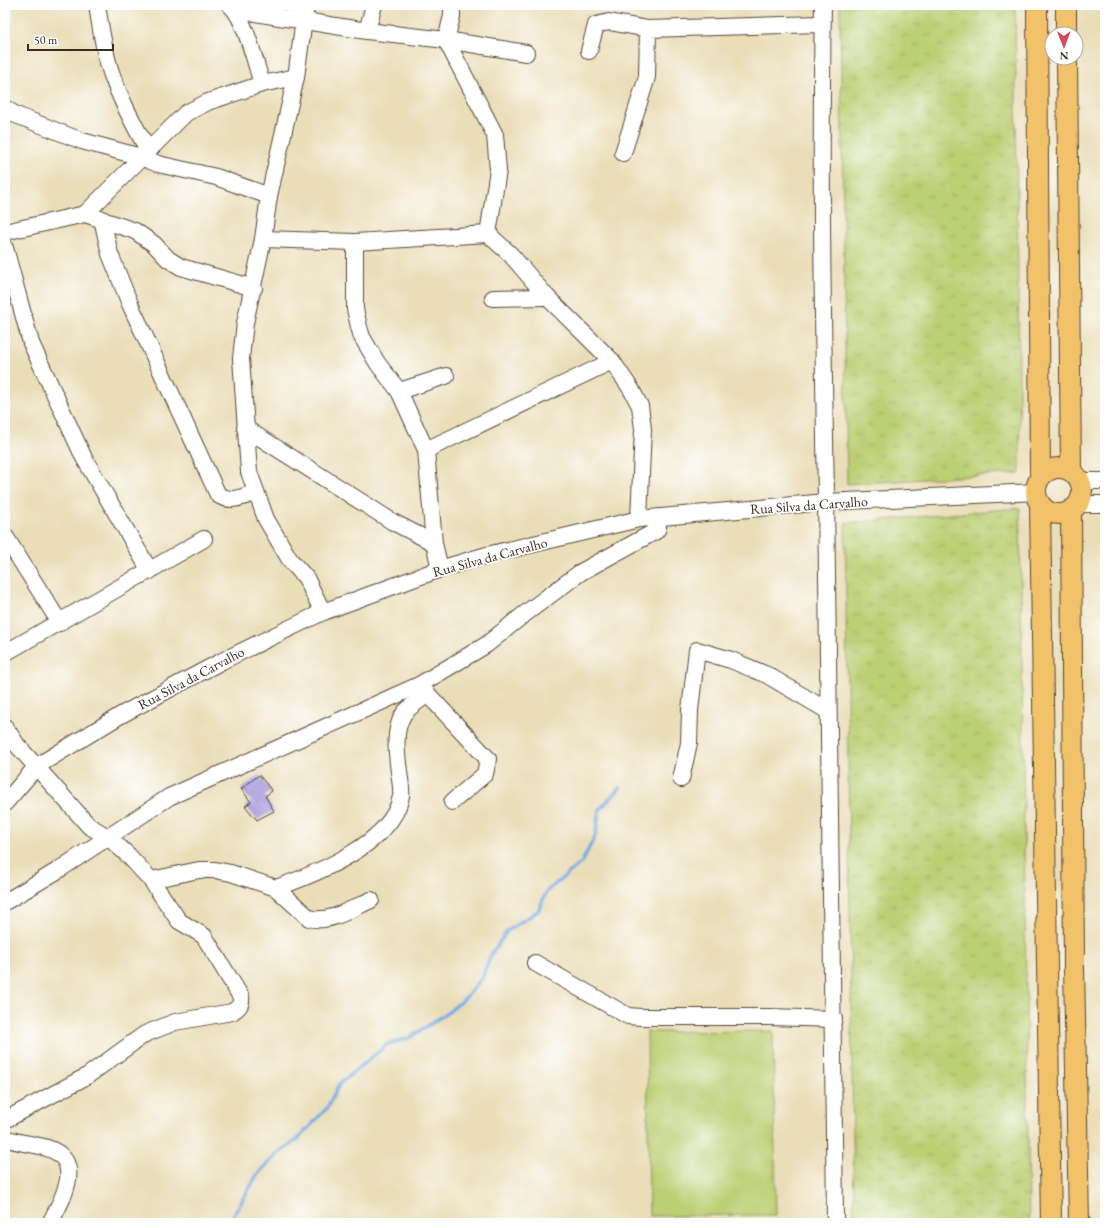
<svg xmlns="http://www.w3.org/2000/svg" width="1110" height="1228" viewBox="0 0 1110 1228" font-family="'EB Garamond',serif">
<style>
.grass{fill:url(#grass-tufts);stroke:#7b7c48}
.garden{fill:#bbcf73;stroke:#7b7c48}
.lines{fill:none;stroke-linecap:round;stroke-linejoin:round}
.stream{stroke:#77aae3;stroke-width:3.5}
.building{fill:url(#building-back-hatch)}
.minor-casing{stroke:#554535;stroke-width:18}
.major-casing{stroke:#554535;stroke-width:22}
.minor{stroke:#fff;stroke-width:16}
.major{stroke:#f2c26a;stroke-width:20}
.labels{text-anchor:middle;stroke-width:3.5;stroke-linejoin:round;paint-order:stroke}
.street-label{font-size:14px;fill:#3b2a1e;stroke:#fff}
</style>
<defs>
<pattern id="grass-tufts" width="24" height="20" patternUnits="userSpaceOnUse"><rect width="24" height="20" fill="#bbcf73"/><path d="M3 7l-1-3M5 7V3M7 7l1-3M15 17l-1-3M17 17v-4M19 17l1-3" fill="none" stroke="#a2b263"/></pattern>
<pattern id="building-back-hatch" width="6" height="6" patternUnits="userSpaceOnUse"><rect width="6" height="6" fill="#aa9ddf"/><path d="M-1 5l2 2M0 0l6 6M5-1l2 2" fill="none" stroke="#8c80b4"/></pattern>
</defs>
<rect width="100%" height="100%" fill="#fff"/>
<filter id="ink" filterUnits="userSpaceOnUse"><feTurbulence type="fractalNoise" baseFrequency=".025" numOctaves="2"/><feDisplacementMap in="SourceGraphic" scale="8" xChannelSelector="R" yChannelSelector="G"/><feConvolveMatrix kernelMatrix="1 2 1 2 8 2 1 2 1" color-interpolation-filters="sRGB"/></filter>
<filter id="wash" filterUnits="userSpaceOnUse"><feTurbulence type="fractalNoise" baseFrequency=".012" numOctaves="4" result="noise"/><feDisplacementMap in="SourceGraphic" scale="16" xChannelSelector="R" yChannelSelector="G"/><feGaussianBlur stdDeviation="0.9" result="paint"/><feColorMatrix in="noise" values="0 0 0 0 0 0 0 0 0 0 0 0 0 0 0 0 0 1.4 0 .05"/><feComposite in="paint" operator="in"/></filter>
<g filter="url(#wash)">
<rect width="100%" height="100%" fill="#eadeb9"/>
<g class="grass">
<path d="M840,5H1015L1020,473L847,484Z"/>
<path d="M1020,508L1029,1223H854L845,523Z"/>
</g>
<path class="garden" d="M773,1031L776,1215L649,1216L647,1032Z"/>
<g class="lines">
<path class="stream" d="M229,1223L257,1175L277,1154L297,1140L327,1108L339,1084L388,1044L409,1038L450,1011L467,996L482,978L491,955L507,931L538,911L547,891L582,862L596,834L599,810L620,788"/>
</g>
<g id="blocks">
<path class="building" d="M259,775L272,791L265,796L274,811L257,820L245,806L251,802L241,789Z"/>
</g>
</g>
<g filter="url(#ink)">
<use href="#blocks" fill-opacity="0" stroke="#554535" stroke-width="1"/>
<g class="lines">
<g class="minor-casing">
<g id="minor">
<path d="M97,5C101,29 104,54 113,78C122,103 135,127 148,150"/>
<path d="M452,5V16L446,40L495,135L498,170L488,234"/>
<path d="M823,5C820,168 823,331 826,495C830,737 834,980 835,1223"/>
<path d="M231,6C245,18 256,65 262,84"/>
<path d="M236,10L367,31L446,40L526,53"/>
<path d="M367,31L374,5"/>
<path d="M589,51L596,25L609,22L648,29"/>
<path d="M5,108L16,115L82,141L141,157L158,164L216,177L269,196"/>
<path d="M623,153L647,77L648,29L822,24"/>
<path d="M85,214L186,113L208,102L262,84L296,77"/>
<path d="M102,219L110,254L130,304L218,495C231,503 243,497 256,492"/>
<path d="M5,232L85,214L135,231L154,244L168,259L181,267L254,288"/>
<path d="M263,239L269,196L296,77L306,5"/>
<path d="M355,242V309L359,327L362,337L378,364L399,391L426,450L434,543L440,569"/>
<path d="M5,248L31,343L84,458L150,571"/>
<path d="M493,298L547,297"/>
<path d="M399,391L446,376"/>
<path d="M245,428L393,522L434,543"/>
<path d="M426,450L612,361"/>
<path d="M1080,481H1105"/>
<path d="M1077,504H1105"/>
<path d="M5,536L60,623"/>
<path d="M323,612L306,578L290,560L266,519L249,472L241,358L245,323L263,239L355,242L488,234L511,255L547,297L612,361L631,389L640,406L643,429L639,519"/>
<path d="M5,653L204,539"/>
<path d="M421,687L488,759L485,774L452,802"/>
<path d="M5,727L17,745L89,826L108,837L128,855L151,880L179,921L204,936L241,997C242,1005 238,1008 232,1012L175,1022L145,1034L87,1076L5,1120"/>
<path d="M681,779L689,743L690,710L697,650L731,660L767,675L828,711"/>
<path d="M5,803L37,766L121,715L222,661L323,612L440,569L487,555L639,519L826,502L1036,492"/>
<path d="M151,880L199,870H215L231,873L276,888L309,918C329,924 353,908 371,900"/>
<path d="M276,888C316,874 393,843 401,796C402,789 400,779 399,772C397,754 393,732 403,715C408,707 420,700 428,694"/>
<path d="M5,902L57,871L169,797L419,685L486,645L522,616L581,572L656,531L658,528L657,518"/>
<path d="M535,963L628,1016L641,1017H769L834,1019"/>
<path d="M5,1138C19,1143 33,1144 47,1148C86,1160 62,1200 50,1223"/>
</g>
</g>
<g class="major-casing">
<g id="major">
<path d="M1037,5L1040,477"/>
<path d="M1066,5V34"/>
<path d="M1067,58L1071,471"/>
<circle cx="1059" cy="491" r="23"/>
<path d="M1040,504L1051,1223"/>
<path d="M1071,510L1074,967L1079,1223"/>
</g>
</g>
<use href="#minor" class="minor"/>
<use href="#major" class="major"/>
</g>
</g>
<g class="labels">
<g class="street-label">
<text transform="translate(809 505) rotate(-4)" y="5">Rua Silva da Carvalho</text>
<text transform="translate(490 557) rotate(-15)" y="5">Rua Silva da Carvalho</text>
<text transform="translate(191 678) rotate(-28)" y="5">Rua Silva da Carvalho</text>
</g>
</g>
<rect width="1110" height="1228" fill="none" stroke="#fff" stroke-width="20"/>
<g transform="translate(1064 46) rotate(179)"><circle r="19" fill="#ffffff" stroke="#b1aaa5"/>
<path d="M0-3L7 15L0 10L-7 15Z" fill="#d1495b"/>
<text y="-6" font-size="11" font-weight="bold" text-anchor="middle" fill="#3b2a1e">N</text>
</g>
<path d="M28 44v6h85v-6" fill="none" stroke="#3b2a1e" stroke-width="2"/>
<text x="34" y="44" font-size="12" fill="#3b2a1e" stroke="#ffffff" stroke-width="3" paint-order="stroke">50 m</text>
</svg>
